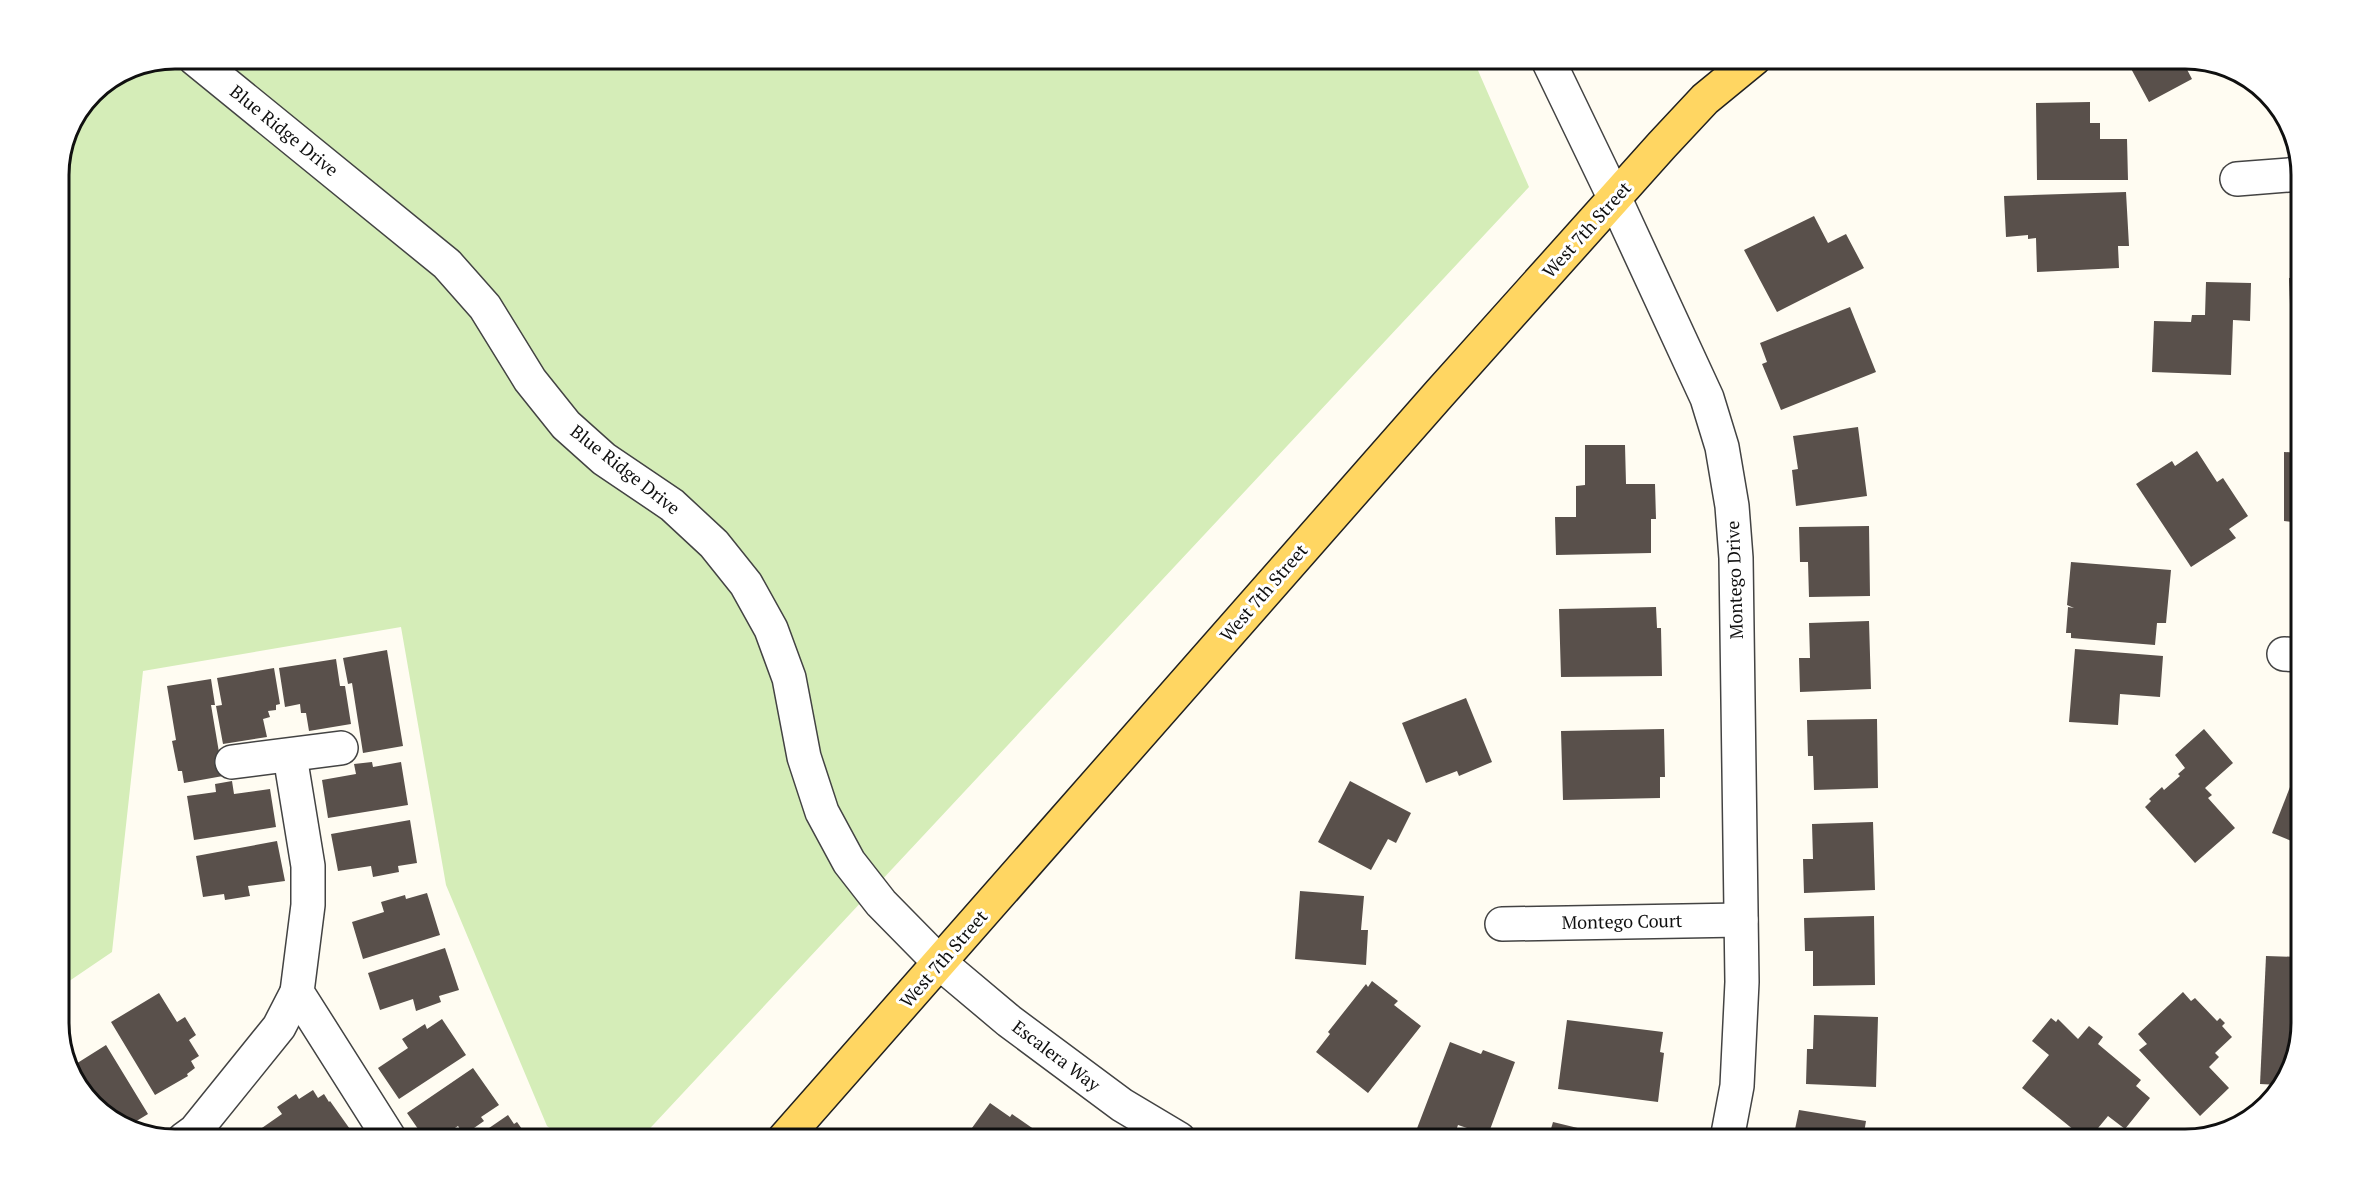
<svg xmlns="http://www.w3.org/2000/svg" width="2360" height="1198" viewBox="0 0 2360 1198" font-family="'PT Serif',serif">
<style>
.green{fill:#d5edb8}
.building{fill:#59504b}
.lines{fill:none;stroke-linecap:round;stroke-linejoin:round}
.minor-casing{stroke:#434343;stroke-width:36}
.major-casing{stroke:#212121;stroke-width:36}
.minor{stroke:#fff;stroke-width:33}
.major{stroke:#ffd662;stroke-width:33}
.labels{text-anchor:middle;stroke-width:6;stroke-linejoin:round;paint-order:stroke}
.street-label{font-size:18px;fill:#101010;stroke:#fff}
.rim{fill:none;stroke:#101010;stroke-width:3}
</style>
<rect width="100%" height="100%" fill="#fffcf2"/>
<path class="green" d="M175,58L1473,59L1529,187L640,1139H566L547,1126L446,885L401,627L143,671L112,952L59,988V168L68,130L93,92L131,67Z"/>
<g class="building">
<path d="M2129,58H2181L2192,79L2149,102L2128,63L2130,61Z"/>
<path d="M2090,102V123H2100V139H2127L2128,180H2037L2036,103Z"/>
<path d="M2126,192L2129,246H2118L2119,268L2037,272L2036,238L2028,239V235L2006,237L2004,196Z"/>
<path d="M1814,216L1828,243L1846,234L1864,268L1777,312L1744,250Z"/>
<path d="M2301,277V330H2291L2289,278Z"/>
<path d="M2206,282L2251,283L2250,321L2233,320L2231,375L2152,372L2154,321L2191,322L2192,315H2205Z"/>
<path d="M1850,307L1876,372L1781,410L1762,364L1767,362L1760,343Z"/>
<path d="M1858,427L1867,496L1796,506L1792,470L1798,469L1793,436Z"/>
<path d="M1585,445H1625L1626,484H1655L1656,519H1651V553L1556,555L1555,517H1576V486L1585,485Z"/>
<path d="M2197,451L2217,482L2223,478L2248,516L2229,529L2236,538L2191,567L2136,484L2172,461L2175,466Z"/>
<path d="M2284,452L2301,453V523L2284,521Z"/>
<path d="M1869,526L1870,596L1809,597L1808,562H1800L1799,527Z"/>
<path d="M2071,562L2171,570L2166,623H2157L2155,645L2071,638V633H2066L2068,607L2074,608L2067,605Z"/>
<path d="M1656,607L1657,628H1661L1662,676L1561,677L1559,609Z"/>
<path d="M1869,621L1871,689L1800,692L1799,658H1810L1809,623Z"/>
<path d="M2075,649L2163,656L2160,697L2120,694L2118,725L2069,722Z"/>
<path d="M387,650L403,746L363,753L352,683L348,684L343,658Z"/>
<path d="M336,659L340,686H345L351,724L309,731L306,713H301L300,704L285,707L279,668Z"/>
<path d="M274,668L280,704L276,705V710L268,711L270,717L263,719L267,737L223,744L216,706L222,705L217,678Z"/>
<path d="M211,679L215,705H211L223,776L184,783L182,771H178L172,741L176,740L167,686Z"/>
<path d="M1466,698L1492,762L1459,776L1457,771L1426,783L1402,723Z"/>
<path d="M1877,719L1878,788L1814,790L1813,756H1808L1807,720Z"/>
<path d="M1664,729L1665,777H1660V798L1563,800L1561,731Z"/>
<path d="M2204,729L2233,763L2205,788L2212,795L2208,798L2235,828L2195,863L2145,807L2151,801L2149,799L2162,787L2164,790L2180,776L2178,774L2185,768L2175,755Z"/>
<path d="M2301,759V845L2272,833Z"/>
<path d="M372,762L373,767L401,762L408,805L328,818L322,780L356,774L354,764Z"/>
<path d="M232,781L234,794L270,789L276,827L194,840L187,796L216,792L215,784Z"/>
<path d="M1350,781L1411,813L1396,843L1388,839L1371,870L1318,842Z"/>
<path d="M410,820L417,863L398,866L399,872L373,877L371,866L338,871L331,834Z"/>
<path d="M1873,822L1875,890L1804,893L1803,859H1813L1812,824Z"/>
<path d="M277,841L285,881L248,886L250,896L225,900L224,894L203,897L196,856Z"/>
<path d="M1300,891L1364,896L1361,930H1368L1366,965L1295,959Z"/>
<path d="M427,893L440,935L363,959L352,922L384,912L381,902L405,895L406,899Z"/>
<path d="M1874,916L1875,985L1813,986V951H1805L1804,918Z"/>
<path d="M445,948L459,990L439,996L441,1002L416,1011L413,999L380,1010L368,973Z"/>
<path d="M2266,956L2301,957L2302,1023L2290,1074L2280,1085L2260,1084Z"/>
<path d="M1372,981L1398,1001L1394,1005L1421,1026L1368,1093L1316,1052L1330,1034L1328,1032L1366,984L1368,987Z"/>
<path d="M2183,992L2191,1001L2195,998L2217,1021L2220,1018L2225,1023L2222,1026L2232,1037L2215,1053L2219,1057L2209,1067L2229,1088L2200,1116L2139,1050L2147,1044L2138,1034Z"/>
<path d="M159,993L177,1022L185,1017L196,1035L189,1040L199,1056L191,1061L195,1068L187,1074L188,1076L155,1095L111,1022Z"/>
<path d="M1814,1015L1878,1017L1876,1087L1806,1084L1807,1049H1813Z"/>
<path d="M2051,1018L2056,1022L2058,1019L2078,1039L2089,1026L2103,1037L2098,1044L2141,1080L2136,1086L2150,1098L2125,1129L2108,1116L2089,1139H2085L2022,1088L2049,1055L2032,1041Z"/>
<path d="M442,1019L466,1055L399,1099L378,1068L408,1048L402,1039L425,1024L427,1029Z"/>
<path d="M1567,1020L1663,1032L1660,1052L1664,1053L1658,1102L1558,1089Z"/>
<path d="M1450,1042L1481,1054L1483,1050L1515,1062L1488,1135L1458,1125L1453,1139H1438L1416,1131Z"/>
<path d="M106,1045L148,1114L125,1128L103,1110L99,1102L96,1104L78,1088L80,1085L71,1067Z"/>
<path d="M473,1068L499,1105L481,1117L484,1121L464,1135L458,1126L438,1139H425L407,1113Z"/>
<path d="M313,1090L318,1098L324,1094L329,1102L330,1101L352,1132L340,1139H255L252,1135L282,1114L277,1107L296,1094L299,1099Z"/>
<path d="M990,1103L1010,1117L1012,1114L1048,1139H964Z"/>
<path d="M1799,1110L1866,1121L1863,1139H1793Z"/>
<path d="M508,1115L514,1124L517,1122L529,1139H477L476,1137Z"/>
<path d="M1553,1122L1623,1139H1548Z"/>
</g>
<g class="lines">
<g class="minor-casing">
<g id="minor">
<path d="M194,58L447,264L485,307L530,380L566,425L604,459L672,505L714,544L746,584L771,629L789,678L804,757L822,812L849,862L881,903L940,963L1009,1021L1122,1105L1179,1139"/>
<path d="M1547,58L1615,199L1707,398L1722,447L1732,506L1736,558L1742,982L1737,1086L1727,1139"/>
<path d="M2237,179L2301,174"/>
<path d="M2284,654L2301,655"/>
<path d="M290,756L308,866V905L297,992L390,1139"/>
<path d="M232,762L341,748"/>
<path d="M1502,924L1741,920"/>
<path d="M184,1139L195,1131L279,1027L297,992"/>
</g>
</g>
<g class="major-casing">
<path id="major" d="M784,1139L1439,394L1662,145L1705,99L1755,58"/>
</g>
<use href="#minor" class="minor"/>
<use href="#major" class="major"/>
</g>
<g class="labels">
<g class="street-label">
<text transform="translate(284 131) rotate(39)" y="6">Blue Ridge Drive</text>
<text transform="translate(1587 230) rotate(-48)" y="6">West 7th Street</text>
<text transform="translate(625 470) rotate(38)" y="6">Blue Ridge Drive</text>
<text transform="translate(1735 580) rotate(-92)" y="6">Montego Drive</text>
<text transform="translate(1264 593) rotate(-49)" y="6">West 7th Street</text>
<text transform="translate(1622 922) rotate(-1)" y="6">Montego Court</text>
<text transform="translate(944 959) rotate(-49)" y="6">West 7th Street</text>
<text transform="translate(1056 1056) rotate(37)" y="6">Escalera Way</text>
</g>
</g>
<path d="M0 0H2360V1198H0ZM175 69H2185A106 106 0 0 1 2291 175V1023A106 106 0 0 1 2185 1129H175A106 106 0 0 1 69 1023V175A106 106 0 0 1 175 69Z" fill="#fff" fill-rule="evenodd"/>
<path class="rim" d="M175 69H2185A106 106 0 0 1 2291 175V1023A106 106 0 0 1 2185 1129H175A106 106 0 0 1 69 1023V175A106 106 0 0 1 175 69Z"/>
</svg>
